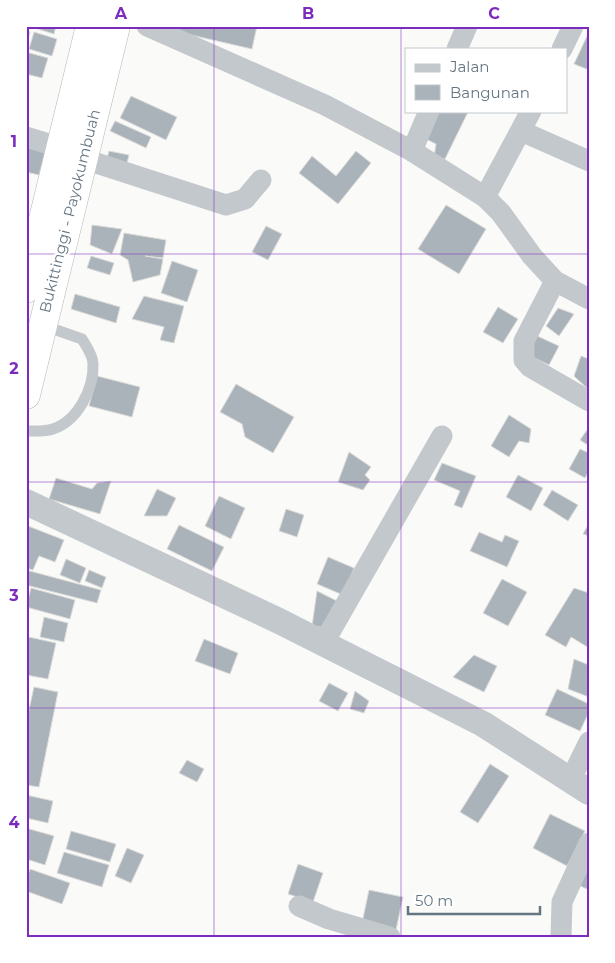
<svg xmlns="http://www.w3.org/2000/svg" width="615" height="963" viewBox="0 0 615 963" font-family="Montserrat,sans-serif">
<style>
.building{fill:#aab3b9;stroke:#dcdcda}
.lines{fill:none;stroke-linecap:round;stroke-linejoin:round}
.trunk-casing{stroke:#b4b9bd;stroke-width:29}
.service{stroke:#c3c8cc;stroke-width:11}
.minor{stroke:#c3c8cc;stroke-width:21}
.tertiary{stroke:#c3c8cc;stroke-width:26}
.trunk{stroke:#fff;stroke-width:28}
.grid{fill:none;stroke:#7b2cbf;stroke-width:1;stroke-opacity:0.55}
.labels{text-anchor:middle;stroke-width:5;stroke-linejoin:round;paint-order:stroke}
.street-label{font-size:15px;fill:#657683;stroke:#fff}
.neatline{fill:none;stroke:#7b2cbf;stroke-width:2}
.grid-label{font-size:16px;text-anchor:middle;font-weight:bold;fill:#7b2cbf}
</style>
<rect width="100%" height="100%" fill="#fafaf8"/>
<g class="building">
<path d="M28,26H56L54,34Z"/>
<path d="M180,26H257L252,49L178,32Z"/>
<path d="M26,31L30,32L26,46Z"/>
<path d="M34,32L57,39L52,56L29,49Z"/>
<path d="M588,34L589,35V70L574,64Z"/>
<path d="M26,52L48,58L42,78L26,74Z"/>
<path d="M131,96L177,117L166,140L120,118Z"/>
<path d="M433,111L468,112L445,159L434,157L436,144L420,136Z"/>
<path d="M115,121L151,137L146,148L110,131Z"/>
<path d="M26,146L45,151L39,175L26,172Z"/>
<path d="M109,151L129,155L126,167L106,162Z"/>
<path d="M356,151L371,163L338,204L299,173L312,156L336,176Z"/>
<path d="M446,205L486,229L459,274L418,249Z"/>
<path d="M92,225L122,229L112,254L90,245Z"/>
<path d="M266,226L282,234L268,260L252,252Z"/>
<path d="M124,233L166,240L163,258L145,256L163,259L160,275L133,282L128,260L120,255Z"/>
<path d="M91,256L114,263L110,275L87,268Z"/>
<path d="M172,261L198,270L187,302L161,293Z"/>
<path d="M75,294L120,307L116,323L71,309Z"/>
<path d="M144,296L184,306L174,343L160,340L164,327L132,319Z"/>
<path d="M498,307L518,319L503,343L483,332Z"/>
<path d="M558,308L574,314L559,336L546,326Z"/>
<path d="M535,335L559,346L549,365L526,354Z"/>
<path d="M581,356L589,359V390L574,376Z"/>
<path d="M97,376L140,387L132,417L89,406Z"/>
<path d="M236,384L294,417L273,453L245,437L242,424L220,412Z"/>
<path d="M509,415L531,429L529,443L519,441L509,457L491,446Z"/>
<path d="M589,427V446L580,440Z"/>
<path d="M580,449L589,453V471L585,478L569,469Z"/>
<path d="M349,452L371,467L365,475L370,480L363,490L338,482Z"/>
<path d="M442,463L476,476L462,508L454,505L460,491L434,480Z"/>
<path d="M518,475L543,488L531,511L506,497Z"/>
<path d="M56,478L92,489L97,483L111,481L100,514L49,499Z"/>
<path d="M157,489L176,498L167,516H144Z"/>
<path d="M552,490L578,505L568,521L543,505Z"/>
<path d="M219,496L245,508L231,539L205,526Z"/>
<path d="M286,509L304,515L297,537L279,531Z"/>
<path d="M589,523V536L583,534Z"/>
<path d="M179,525L224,547L212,571L167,549Z"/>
<path d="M28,526L64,540L55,562L39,556L33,570L26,568Z"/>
<path d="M479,532L502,542L505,535L519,541L507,567L470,551Z"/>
<path d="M328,557L354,568L343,595L317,584Z"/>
<path d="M66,559L86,568L80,583L60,575Z"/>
<path d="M26,570L101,590L97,603L26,585Z"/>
<path d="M89,570L106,577L102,588L85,581Z"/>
<path d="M502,579L527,592L508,626L483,613Z"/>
<path d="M31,588L75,600L70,619L26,607Z"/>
<path d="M574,588L589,593V648L571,637L566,647L545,635Z"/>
<path d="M317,591L341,603L327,628L312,626Z"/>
<path d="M44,617L68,623L64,642L40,637Z"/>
<path d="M29,637L56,643L48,679L26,675V651Z"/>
<path d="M204,639L238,653L230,674L195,661Z"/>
<path d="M474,655L497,666L484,692L453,677Z"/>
<path d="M574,659L589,665V697L568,689Z"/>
<path d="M329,683L348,693L338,711L319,701Z"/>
<path d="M34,687L58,692L39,787L26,785V723Z"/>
<path d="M557,689L589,704V712L580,731L545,715Z"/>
<path d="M355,691L369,701L364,713L350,709Z"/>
<path d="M187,760L204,769L197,782L179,773Z"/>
<path d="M490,764L509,776L478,823L460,812Z"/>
<path d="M26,795L53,801L48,823L26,818Z"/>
<path d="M550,814L585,831L567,866L533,848Z"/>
<path d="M26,828L54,836L45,865L26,859Z"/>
<path d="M71,831L116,844L110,862L66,849Z"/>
<path d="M127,848L144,855L131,883L115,876Z"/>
<path d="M64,852L109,865L102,887L57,873Z"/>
<path d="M589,860V890L574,883Z"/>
<path d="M298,864L323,873L313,902L288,894Z"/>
<path d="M30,869L70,883L62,904L26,891V881Z"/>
<path d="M369,890L403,897L396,930L362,923Z"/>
</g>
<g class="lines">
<g class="trunk-casing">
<g id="trunk">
<path d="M26,289L90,26"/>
<path d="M26,395L116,26"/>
</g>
</g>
<path class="service" d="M26,431C35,431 45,432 53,429C78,421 94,388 93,364C93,355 86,346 82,339L42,325"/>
<g class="minor">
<path d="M147,26L325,105L412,151L485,197L501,213L532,256L555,281L589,299"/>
<path d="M457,49L467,26"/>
<path d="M562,49L573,26"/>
<path d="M521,131L589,161"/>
<path d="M26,137L59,147"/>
<path d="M412,151L429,111"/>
<path d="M84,159L226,205L245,199L261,180"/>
<path d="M485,197L531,111"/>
<path d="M555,281L524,341V360L530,367L589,401"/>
<path d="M323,644L442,436"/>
<path d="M570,781L589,742"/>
<path d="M299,906L329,919L390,937"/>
<path d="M561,937L562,902L589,843"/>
</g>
<path class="tertiary" d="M26,502L279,621L483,724L589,792"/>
<use href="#trunk" class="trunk"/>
</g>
<path class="grid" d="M214,26V937M401,26V937M26,254H589M26,482H589M26,708H589"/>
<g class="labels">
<g class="street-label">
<text transform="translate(70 211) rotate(-76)" y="5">Bukittinggi - Payokumbuah</text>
</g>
</g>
<rect width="615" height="963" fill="none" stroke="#ffffff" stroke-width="55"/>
<rect x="405" y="48" width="162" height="65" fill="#ffffff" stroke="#c1c8cd"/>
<rect x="415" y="64" width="25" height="8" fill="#c3c8cc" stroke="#c1c8cd"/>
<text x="450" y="72" font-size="15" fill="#657683">Jalan</text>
<rect x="415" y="85" width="25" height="15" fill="#aab3b9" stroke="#c1c8cd"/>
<text x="450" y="98" font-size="15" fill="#657683">Bangunan</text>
<path d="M408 906v8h132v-8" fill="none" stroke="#657683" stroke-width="2.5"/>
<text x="415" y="906" font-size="15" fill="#657683" stroke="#ffffff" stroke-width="4" paint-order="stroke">50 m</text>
<rect x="28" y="28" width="560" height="908" class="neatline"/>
<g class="grid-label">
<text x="121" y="19">A</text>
<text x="308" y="19">B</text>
<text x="494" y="19">C</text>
<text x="14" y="147">1</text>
<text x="14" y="374">2</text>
<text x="14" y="601">3</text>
<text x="14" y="828">4</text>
</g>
</svg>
